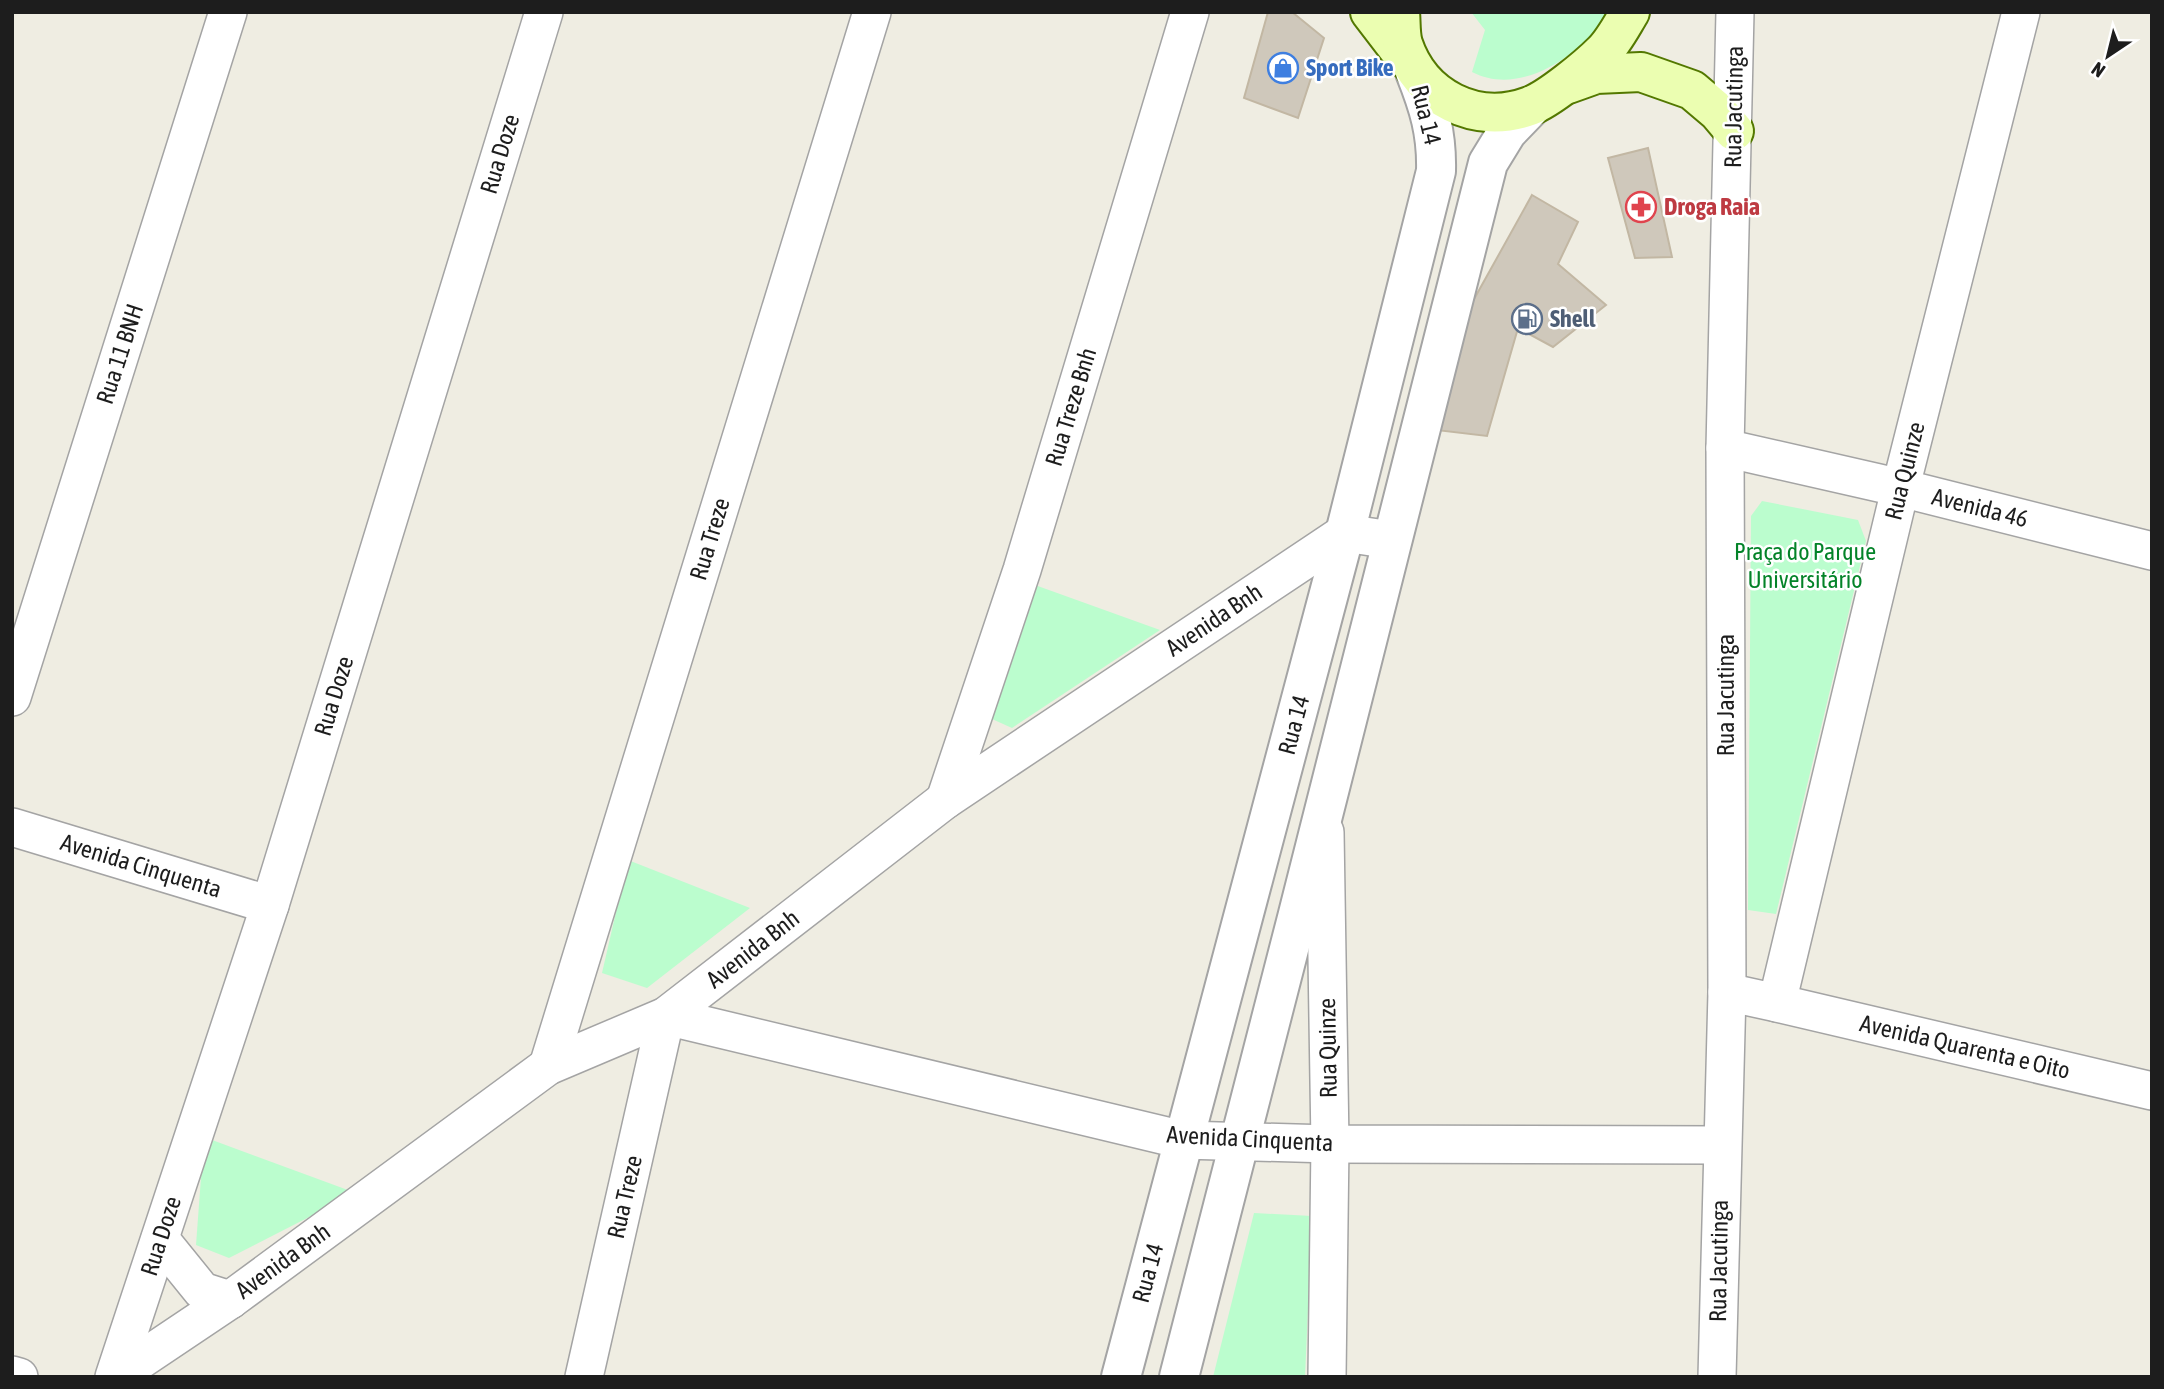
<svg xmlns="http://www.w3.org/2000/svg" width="2164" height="1389" viewBox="0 0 2164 1389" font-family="'Asap Condensed',sans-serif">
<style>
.park{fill:#bbfdce}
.building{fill:#cfc8bb;stroke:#c2b7a3;stroke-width:2}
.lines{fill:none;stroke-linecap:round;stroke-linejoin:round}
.minor-casing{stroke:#a4a4a4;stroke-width:40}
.tertiary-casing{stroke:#a4a4a4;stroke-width:42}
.secondary-casing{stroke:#537800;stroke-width:42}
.minor{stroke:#fff;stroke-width:37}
.tertiary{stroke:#fff;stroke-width:38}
.secondary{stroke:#ebfeb1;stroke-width:38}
.labels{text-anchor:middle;stroke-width:5;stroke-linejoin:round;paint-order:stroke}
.shop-label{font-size:24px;font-weight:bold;fill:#366cbe;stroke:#fff;text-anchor:start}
.street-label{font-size:24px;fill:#1d1d1d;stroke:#fff}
.health-label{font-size:24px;font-weight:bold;fill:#be3a42;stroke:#fff;text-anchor:start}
.service-label{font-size:24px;font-weight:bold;fill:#4e5e75;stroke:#fff;text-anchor:start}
.park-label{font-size:24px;fill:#038328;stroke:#fff}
</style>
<rect width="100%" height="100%" fill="#efede2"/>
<g class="park">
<path d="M1471,12H1610C1583,53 1522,98 1472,72L1485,30Z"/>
<path d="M1762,501L1858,520L1866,541L1776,914L1748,910L1751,516Z"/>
<path d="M1035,585L1160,630L1012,728L992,719Z"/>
<path d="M628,860L750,908L647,988L602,973Z"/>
<path d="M204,1137L356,1193L229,1258L196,1245Z"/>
<path d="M1254,1213L1312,1216L1305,1377H1213Z"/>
</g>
<g class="building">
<path d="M1268,12H1292L1324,38L1298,118L1244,98Z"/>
<path d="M1648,148L1672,257L1635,258L1608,158Z"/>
<path d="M1532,195L1578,222L1558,264L1606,305L1553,347L1518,328L1487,436L1436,430L1468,310Z"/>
</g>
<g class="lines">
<g class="minor-casing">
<g id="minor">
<path d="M1725,448L1901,488L2152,551"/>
<path d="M12,697L228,12"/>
<path d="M945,800L1022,570L1190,12"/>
<path d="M12,827L270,905"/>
<path d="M1325,832L1330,1144L1327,1377"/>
<path d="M1727,992L1777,1003L1897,502L2021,12"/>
<path d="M1777,1003L2152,1091"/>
<path d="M548,1066L872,12"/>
<path d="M160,1239L202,1291L230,1300"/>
<path d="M12,1375L19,1377"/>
<path d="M114,1377L270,905L544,12"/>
<path d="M115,1377L230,1300L548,1066L666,1016L945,800L1345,533L1391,540"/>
<path d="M584,1377L666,1016L1183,1140L1330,1144L1722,1145"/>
<path d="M1717,1377L1727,992L1725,448L1735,12"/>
</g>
</g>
<g class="tertiary-casing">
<g id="tertiary">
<path d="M1121,1377L1345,533L1436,171C1437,133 1429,107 1415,72"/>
<path d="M1179,1377C1285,973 1384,568 1488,163L1507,132L1533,105"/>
</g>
</g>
<g class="secondary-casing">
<g id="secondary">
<path d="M1370,12L1406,59"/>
<path d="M1400,12C1401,22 1400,34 1403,44C1421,98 1476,126 1530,106C1549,99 1588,67 1603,52C1614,41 1622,25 1630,12"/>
<path d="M1568,84L1596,74L1641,72L1692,90L1718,112L1734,131"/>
</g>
</g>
<use href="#minor" class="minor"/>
<use href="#tertiary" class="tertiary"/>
<use href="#secondary" class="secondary"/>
</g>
<defs>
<g id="shop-ring" transform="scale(1.575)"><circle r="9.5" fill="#fff" stroke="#3f7fe0" stroke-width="1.5"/><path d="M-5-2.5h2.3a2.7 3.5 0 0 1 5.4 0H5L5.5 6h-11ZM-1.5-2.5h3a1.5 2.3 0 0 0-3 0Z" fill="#3f7fe0"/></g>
<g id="pharmacy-ring" transform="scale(1.575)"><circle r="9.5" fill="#fff" stroke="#e0444e" stroke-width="1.5"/><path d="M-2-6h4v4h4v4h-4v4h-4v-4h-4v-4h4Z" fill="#e0444e"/></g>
<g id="fuel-ring" transform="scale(1.575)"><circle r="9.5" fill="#fff" stroke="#5c6f8a" stroke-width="1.5"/><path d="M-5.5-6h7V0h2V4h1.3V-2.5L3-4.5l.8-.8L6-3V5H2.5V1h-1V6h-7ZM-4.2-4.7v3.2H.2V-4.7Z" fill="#5c6f8a"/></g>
</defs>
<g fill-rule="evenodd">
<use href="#shop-ring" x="1283" y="68"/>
<use href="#pharmacy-ring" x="1641" y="207"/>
<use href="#fuel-ring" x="1527" y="319"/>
</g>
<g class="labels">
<g class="shop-label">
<text x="1306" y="76">Sport Bike</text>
</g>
<g class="street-label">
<text transform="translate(1734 107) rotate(-89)" y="8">Rua Jacutinga</text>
<text transform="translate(1426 115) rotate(76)" y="8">Rua 14</text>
<text transform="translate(500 154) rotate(-73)" y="8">Rua Doze</text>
<text transform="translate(120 354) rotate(-72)" y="8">Rua 11 BNH</text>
<text transform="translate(1071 407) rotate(-73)" y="8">Rua Treze Bnh</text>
<text transform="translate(1905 471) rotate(-76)" y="8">Rua Quinze</text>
<text transform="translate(1980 508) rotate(14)" y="8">Avenida 46</text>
<text transform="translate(710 539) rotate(-73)" y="8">Rua Treze</text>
<text transform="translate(1214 620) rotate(-34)" y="8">Avenida Bnh</text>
<text transform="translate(1726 695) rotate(-90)" y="8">Rua Jacutinga</text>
<text transform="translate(334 696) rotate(-73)" y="8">Rua Doze</text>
<text transform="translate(1294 725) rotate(-75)" y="8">Rua 14</text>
<text transform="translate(141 866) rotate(17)" y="8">Avenida Cinquenta</text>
<text transform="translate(753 949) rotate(-38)" y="8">Avenida Bnh</text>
<text transform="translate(1965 1047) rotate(13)" y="8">Avenida Quarenta e Oito</text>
<text transform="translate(1328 1048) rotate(-91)" y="8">Rua Quinze</text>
<text transform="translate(1250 1139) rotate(3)" y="8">Avenida Cinquenta</text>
<text transform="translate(625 1197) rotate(-77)" y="8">Rua Treze</text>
<text transform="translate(161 1236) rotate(-72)" y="8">Rua Doze</text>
<text transform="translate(283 1261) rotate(-36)" y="8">Avenida Bnh</text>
<text transform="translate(1719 1261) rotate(-89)" y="8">Rua Jacutinga</text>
<text transform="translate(1148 1273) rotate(-75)" y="8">Rua 14</text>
</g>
<g class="health-label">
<text x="1664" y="215">Droga Raia</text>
</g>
<g class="service-label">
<text x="1550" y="327">Shell</text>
</g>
<g class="park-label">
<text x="1805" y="560">Praça do Parque<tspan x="1805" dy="28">Universitário</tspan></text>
</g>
</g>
<rect width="2164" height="1389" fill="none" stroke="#1d1d1d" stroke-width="28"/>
<g transform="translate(2108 56) rotate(215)" stroke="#ffffff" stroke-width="5" paint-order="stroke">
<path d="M0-5L12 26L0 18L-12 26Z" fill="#1d1d1d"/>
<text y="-10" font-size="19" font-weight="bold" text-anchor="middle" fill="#1d1d1d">N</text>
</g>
</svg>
